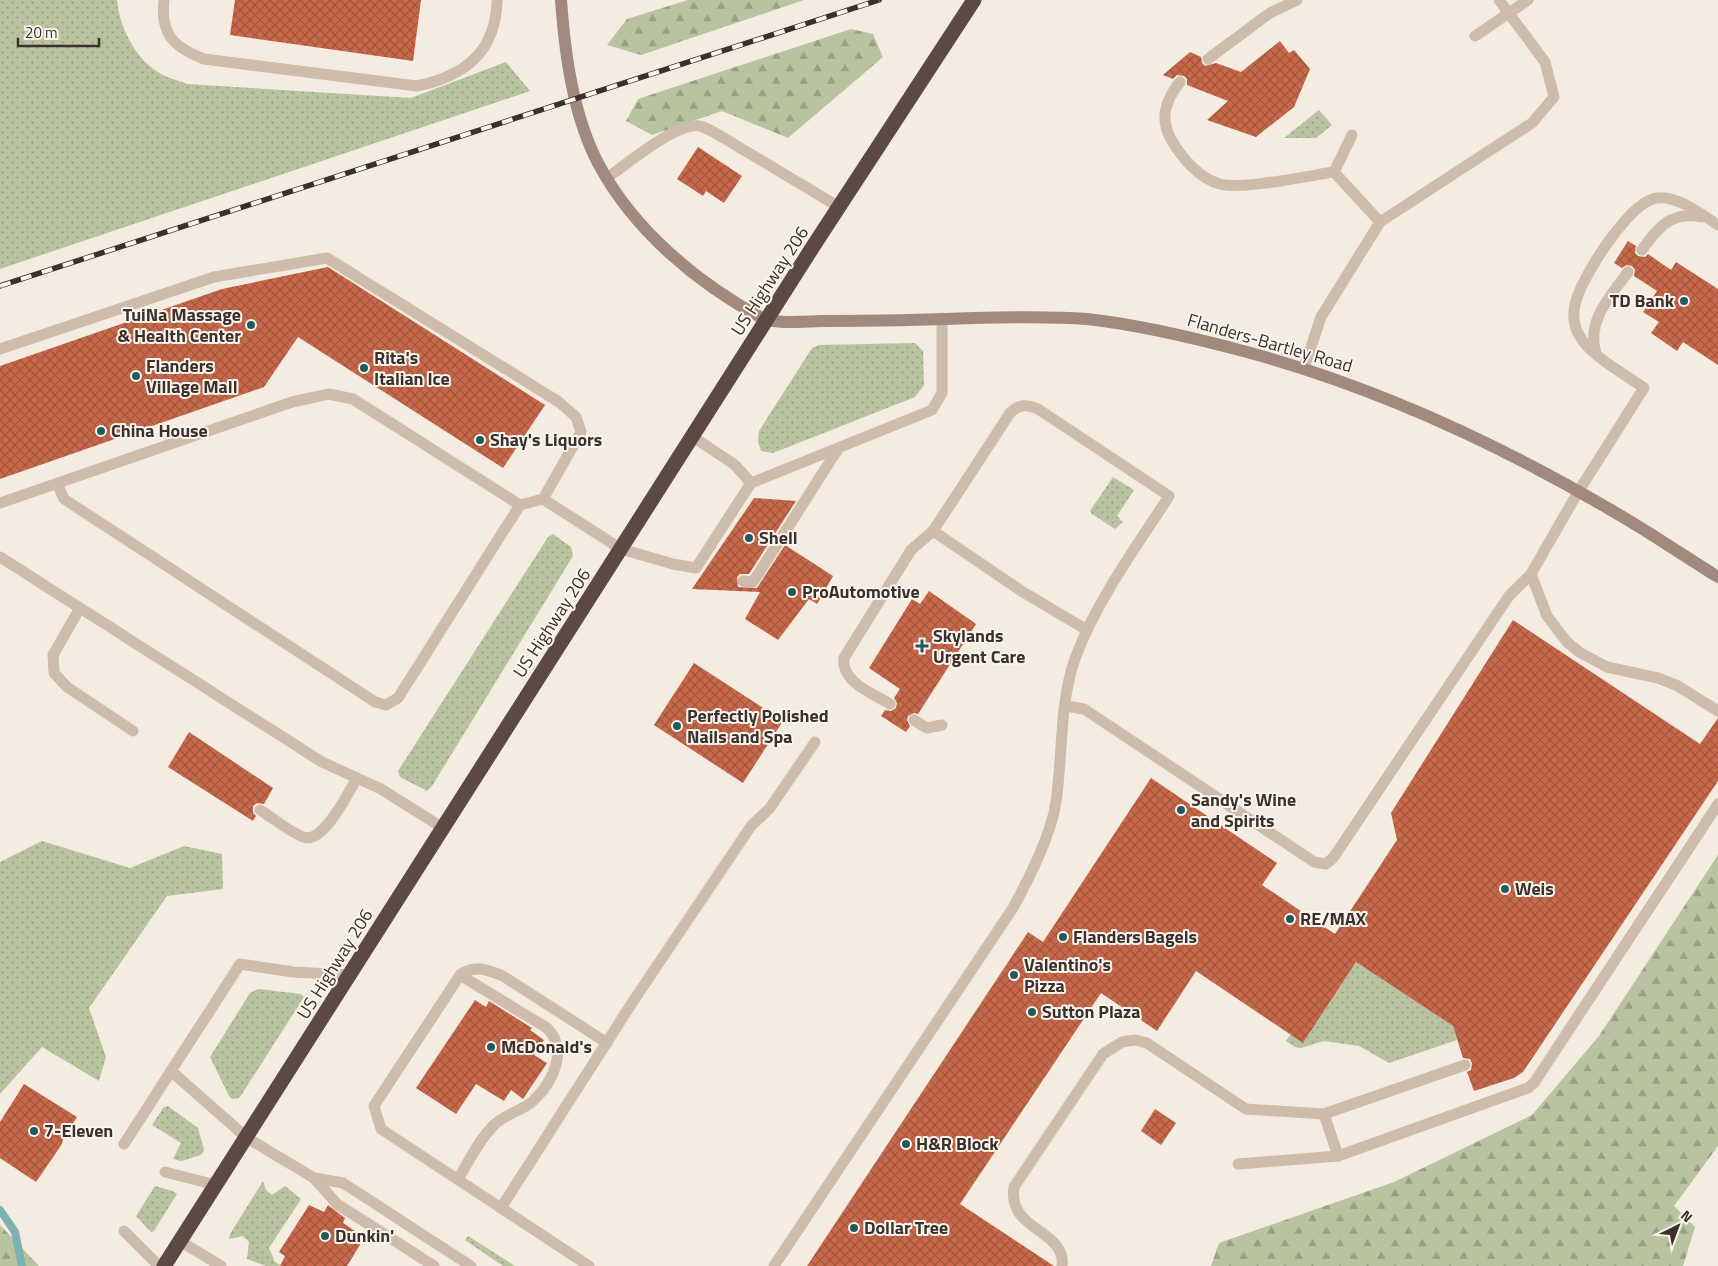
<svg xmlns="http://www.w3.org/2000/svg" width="1718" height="1266" viewBox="0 0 1718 1266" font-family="'Titillium Web',sans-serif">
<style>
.grass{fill:url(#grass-dots)}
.forest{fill:url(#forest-firs)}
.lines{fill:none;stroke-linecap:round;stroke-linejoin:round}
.stream{stroke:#7fb0b2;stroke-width:8}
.building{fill:url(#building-cross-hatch)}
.lane{stroke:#cdbbac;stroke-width:11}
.secondary{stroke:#a18a7d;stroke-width:12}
.highway{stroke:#5c4a42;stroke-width:15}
.rail-casing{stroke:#3b302b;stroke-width:5.5}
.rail{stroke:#fbf5ee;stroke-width:4;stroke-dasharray:11;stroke-linecap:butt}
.poi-dot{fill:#1f5a5e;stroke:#fbf5ee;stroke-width:2}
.labels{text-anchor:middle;stroke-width:4;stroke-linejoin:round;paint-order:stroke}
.street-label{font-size:18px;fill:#3b302b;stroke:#fbf5ee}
.poi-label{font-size:18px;font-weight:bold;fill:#3b302b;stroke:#fbf5ee;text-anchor:start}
</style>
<defs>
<pattern id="grass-dots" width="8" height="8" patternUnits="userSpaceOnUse" patternTransform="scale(1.25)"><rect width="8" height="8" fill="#b8c4a0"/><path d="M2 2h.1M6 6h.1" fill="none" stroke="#97a083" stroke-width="1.8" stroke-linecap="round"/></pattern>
<pattern id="forest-firs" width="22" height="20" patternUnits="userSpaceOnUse" patternTransform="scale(1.25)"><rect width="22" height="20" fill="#b8c4a0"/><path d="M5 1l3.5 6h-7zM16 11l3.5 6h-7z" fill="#97a083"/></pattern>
<pattern id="building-cross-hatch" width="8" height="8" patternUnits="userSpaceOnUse" patternTransform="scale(1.25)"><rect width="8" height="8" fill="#c8694b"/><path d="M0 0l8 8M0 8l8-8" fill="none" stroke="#a4573f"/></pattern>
</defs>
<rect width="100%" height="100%" fill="#f4ebe1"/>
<g class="grass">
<path d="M0,0H117C119,26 135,58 158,72C166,78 178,80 187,84L411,98L506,62L530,91L0,269Z"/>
<path d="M1319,110L1332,125L1316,138H1284Z"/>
<path d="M915,343L923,351L924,385L915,397L773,453L761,451L758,442L759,431L812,348L819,345Z"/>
<path d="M1113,477L1134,490L1117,516L1123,522L1115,529L1092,514L1090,511Z"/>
<path d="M553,534L571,547L573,556L432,786L427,791L400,777L398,771L548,537Z"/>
<path d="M42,841L130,868L184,846L222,854L223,889L167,896L89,1008L106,1057L99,1081L42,1047L0,1094V862Z"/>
<path d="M1356,962L1453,1026L1457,1040L1389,1063L1359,1046L1324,1041L1301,1048L1295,1047L1286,1041L1291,1034L1303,1043Z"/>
<path d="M258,989L301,994L304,997L242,1094L239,1098L232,1099L229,1096L210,1057L250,993Z"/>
<path d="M168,1106L198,1128L204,1150L201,1155L181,1161L173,1159L181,1143L152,1125L163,1108Z"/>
<path d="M263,1181L266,1190L272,1195L285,1186L301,1199L269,1248L275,1262L281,1266H266L247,1259L249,1242L243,1236L229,1239L230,1234Z"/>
<path d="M155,1186L173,1191L177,1194L154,1231L151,1232L136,1216Z"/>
<path d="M468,1236L515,1266H503L465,1240Z"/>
</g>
<g class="forest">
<path d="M688,0H804L641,55L607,45L627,19Z"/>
<path d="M851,29L873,34L883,57L788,138L722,111L652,135L626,121L638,99Z"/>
<path d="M1718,855V1146L1674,1206L1695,1227L1683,1266H1211L1219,1243L1394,1182L1532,1115L1599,1036Z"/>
<path d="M0,1225L39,1266H0Z"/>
</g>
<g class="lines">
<path class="stream" d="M0,1210L15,1232L22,1266"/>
</g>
<g class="building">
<path d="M235,0H421L413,61L230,35Z"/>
<path d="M1280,41L1289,53L1294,50L1310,69L1294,107L1256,137L1207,120L1228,101L1187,85V79L1184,76L1177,75L1173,79L1163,75L1190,52L1201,57L1202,63L1205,66L1216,63L1241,72Z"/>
<path d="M698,147L742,176L724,203L706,191L703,196L677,179Z"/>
<path d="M1628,241L1636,246L1635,253L1638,256L1645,257L1648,254L1671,270L1676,262L1718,289V365L1683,342L1677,351L1651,333L1659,322L1643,312L1657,291L1634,276L1635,270L1632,266L1626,265L1622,268L1614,263Z"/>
<path d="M328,267L545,405L503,468L298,337L264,387L0,479V366L222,289Z"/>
<path d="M754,498L796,501L749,574H740L737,577L738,587L757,588L785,545L833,576L817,604L809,599L778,640L745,619L760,592L692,589Z"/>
<path d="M929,591L976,624L918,714L914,713L908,716L907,720L910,726L906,732L881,716L885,710L891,711L896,708L897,703L894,698L900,689L869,668L912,599L920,604Z"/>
<path d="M1513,620L1700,744L1718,718V781L1523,1072L1514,1078L1474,1091L1467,1072L1471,1070L1472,1063L1470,1059L1463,1058L1453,1026L1356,962L1303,1043L1196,971L1157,1031L1101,993L960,1204L1054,1266H807L1028,932L1043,942L1151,778L1277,863L1262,885L1335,934L1397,840L1391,813Z"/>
<path d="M694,663L783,721L743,783L654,725Z"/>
<path d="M189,732L273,788L264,804L257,803L253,806V813L256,816L253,821L168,767Z"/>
<path d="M475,1000L486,1007L489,1001L532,1028L530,1030L544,1040L534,1055L547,1063L523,1099L511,1090L504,1101L476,1084L456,1114L416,1088Z"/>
<path d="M24,1084L77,1117L63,1139L62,1144L36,1182L0,1158V1122Z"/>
<path d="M1155,1109L1176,1123L1161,1145L1141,1131Z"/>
<path d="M309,1205L324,1212L328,1205L345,1218L343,1223L361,1235L360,1238L363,1240L347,1266H280L285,1256L279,1252Z"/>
</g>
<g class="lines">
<g class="lane">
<path d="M164,0C160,33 173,47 204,59L417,86C465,76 496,52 497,0"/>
<path d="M1475,36L1528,0"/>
<path d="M1208,59L1270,13L1297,0"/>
<path d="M1180,82C1165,101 1159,119 1172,141C1182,158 1200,179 1220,184C1242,190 1307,176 1334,172L1380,222"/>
<path d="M1334,172L1352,135"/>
<path d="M607,178C627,164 675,123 699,126C705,127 712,131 717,134L839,207"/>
<path d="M1642,250C1658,227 1671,211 1702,217"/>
<path d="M0,349L214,277L327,258L559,402L576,417L581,432L543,499L520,505L398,698L386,705L375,702L64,499L57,483"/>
<path d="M1596,353C1586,321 1610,297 1628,272"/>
<path d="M1304,368L1321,317L1380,222L1532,123L1554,97L1545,62L1499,0"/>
<path d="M751,483L932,410L942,393V318"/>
<path d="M543,499L621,549L673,564L696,568L751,483L735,465L693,437"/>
<path d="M0,503L292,402L329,394L353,399L520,505"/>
<path d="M0,557L322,762L381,789L443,828"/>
<path d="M1531,574L1547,616L1567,642L1579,652L1607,667L1658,678L1676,685L1718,711"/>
<path d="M743,581L753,582L838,449"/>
<path d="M80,608L53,655L54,673L67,687L133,731"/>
<path d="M890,704C872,693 841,682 844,658L911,550L933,531"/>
<path d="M1066,706L1084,709L1314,862L1326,864L1333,858L1509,596L1531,574L1578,492L1644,388C1625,374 1589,355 1579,335C1572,323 1573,308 1578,295C1586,272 1631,200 1657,198C1677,195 1701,214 1718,225"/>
<path d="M914,720L927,728L942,725"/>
<path d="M260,810C273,818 288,831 303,837C323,845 348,793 357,778"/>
<path d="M350,975L293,972L240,964L171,1071L247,1138L314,1178L343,1183L471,1266"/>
<path d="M1324,1114L1338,1156"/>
<path d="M124,1144L171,1071"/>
<path d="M1238,1164L1338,1156L1528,1088L1534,1083L1718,804"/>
<path d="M165,1172L216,1185"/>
<path d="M314,1178L337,1204L434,1266"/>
<path d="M458,1179C469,1161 479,1140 494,1125C505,1114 522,1111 533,1101C553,1082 569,1050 547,1028L460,975"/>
<path d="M501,1208L632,1003L751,826L770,808L815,742"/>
<path d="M124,1231L159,1266"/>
<path d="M180,1241L221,1266"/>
<path d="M589,1266L381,1129L374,1106L460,975C474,964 488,970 503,976L607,1043"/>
<path d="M774,1266L1013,908C1029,878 1051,836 1056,802C1063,755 1059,701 1076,656C1098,598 1136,548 1169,496L1038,409C1027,404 1019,404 1010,413L933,531L1023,592L1087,630"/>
<path d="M1062,1266C1067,1230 1007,1231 1014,1187L1103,1054L1122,1042L1135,1040L1147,1043L1246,1109L1324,1114L1465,1065"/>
</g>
<path class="secondary" d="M561,0C565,55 573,116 599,165C634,230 697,283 762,318C775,325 809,321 825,321C875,321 925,320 974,318C1012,317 1050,316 1087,319C1141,325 1195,338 1247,352C1376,387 1501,445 1616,513C1651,533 1684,556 1718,577"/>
<path class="highway" d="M164,1266L814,245L974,0"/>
<g class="rail-casing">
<path id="rail" d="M0,286L879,0"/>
</g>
<use href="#rail" class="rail"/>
</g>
<g class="poi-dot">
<circle cx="1684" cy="301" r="5"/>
<circle cx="251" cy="325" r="5"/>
<circle cx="364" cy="368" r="5"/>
<circle cx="136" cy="376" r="5"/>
<circle cx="101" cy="431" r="5"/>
<circle cx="480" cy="440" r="5"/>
<circle cx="749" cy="538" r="5"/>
<circle cx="792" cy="592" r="5"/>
<path d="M919.5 638.5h5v5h5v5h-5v5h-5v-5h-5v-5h5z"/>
<circle cx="677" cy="726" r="5"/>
<circle cx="1181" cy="810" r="5"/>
<circle cx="1505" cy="889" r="5"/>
<circle cx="1290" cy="919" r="5"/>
<circle cx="1063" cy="937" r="5"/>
<circle cx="1014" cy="975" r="5"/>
<circle cx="1032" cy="1012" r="5"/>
<circle cx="491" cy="1047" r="5"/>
<circle cx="34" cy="1131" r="5"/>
<circle cx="906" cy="1144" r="5"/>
<circle cx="854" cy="1228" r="5"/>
<circle cx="325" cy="1236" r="5"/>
</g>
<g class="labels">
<g class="street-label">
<text transform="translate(770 281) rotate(-57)" y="6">US Highway 206</text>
<text transform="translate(1270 343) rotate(16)" y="6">Flanders-Bartley Road</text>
<text transform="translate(552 623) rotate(-57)" y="6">US Highway 206</text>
<text transform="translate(335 964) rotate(-58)" y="6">US Highway 206</text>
</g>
<g class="poi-label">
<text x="1674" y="307" text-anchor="end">TD Bank</text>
<text x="241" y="321" text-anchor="end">TuiNa Massage<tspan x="241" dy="21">&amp; Health Center</tspan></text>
<text x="374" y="364">Rita's<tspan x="374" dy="21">Italian Ice</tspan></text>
<text x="146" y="372">Flanders<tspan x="146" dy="21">Village Mall</tspan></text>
<text x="111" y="437">China House</text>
<text x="490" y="446">Shay's Liquors</text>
<text x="759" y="544">Shell</text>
<text x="802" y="598">ProAutomotive</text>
<text x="933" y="642">Skylands<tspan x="933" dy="21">Urgent Care</tspan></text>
<text x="687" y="722">Perfectly Polished<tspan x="687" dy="21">Nails and Spa</tspan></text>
<text x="1191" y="806">Sandy's Wine<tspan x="1191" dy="21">and Spirits</tspan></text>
<text x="1515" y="895">Weis</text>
<text x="1300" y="925">RE/MAX</text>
<text x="1073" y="943">Flanders Bagels</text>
<text x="1024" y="971">Valentino's<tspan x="1024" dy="21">Pizza</tspan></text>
<text x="1042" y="1018">Sutton Plaza</text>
<text x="501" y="1053">McDonald's</text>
<text x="44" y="1137">7-Eleven</text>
<text x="916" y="1150">H&amp;R Block</text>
<text x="864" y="1234">Dollar Tree</text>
<text x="335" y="1242">Dunkin'</text>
</g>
</g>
<g transform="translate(1678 1226) rotate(42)" stroke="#fbf5ee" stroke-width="4" paint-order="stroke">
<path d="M0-4L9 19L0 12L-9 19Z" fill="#3b302b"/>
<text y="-8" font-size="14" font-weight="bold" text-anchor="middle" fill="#3b302b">N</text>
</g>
<path d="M18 38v8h81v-8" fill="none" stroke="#3b302b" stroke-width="2.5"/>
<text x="25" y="38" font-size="15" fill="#3b302b" stroke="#fbf5ee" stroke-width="4" paint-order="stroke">20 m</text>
</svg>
